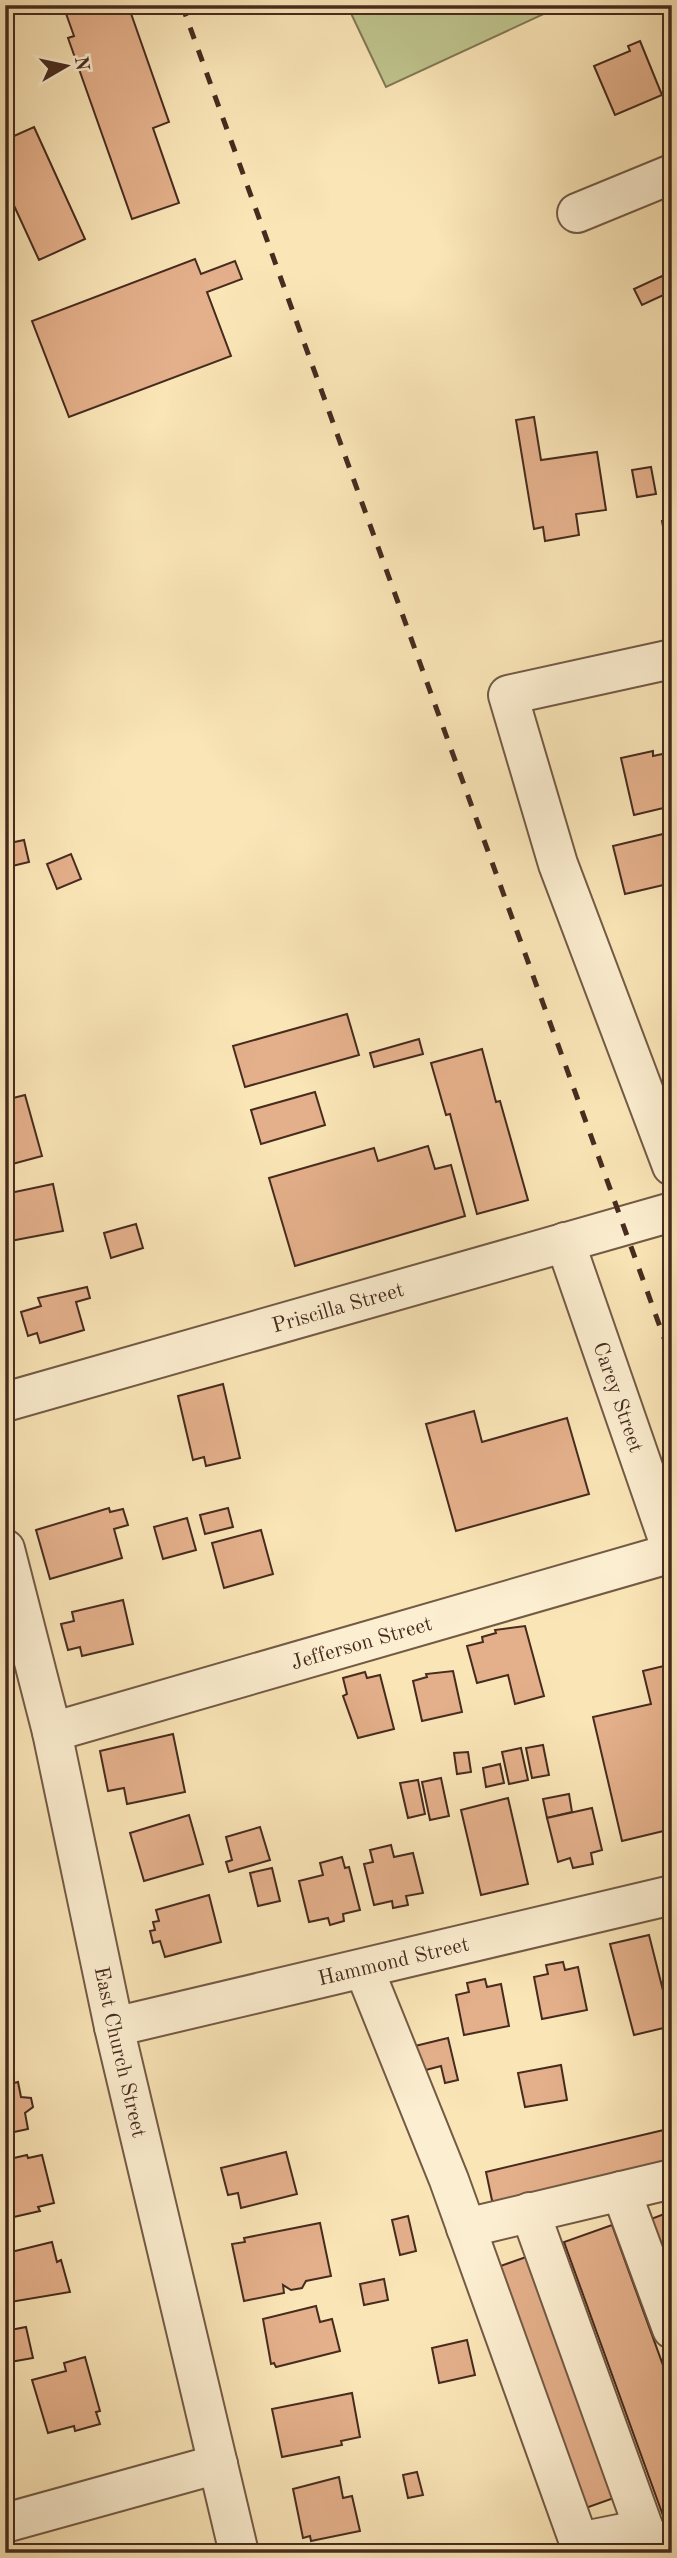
<svg xmlns="http://www.w3.org/2000/svg" width="677" height="2558" viewBox="0 0 677 2558" font-family="'Old Standard TT',serif">
<style>
.green{fill:#bfc48d;stroke:#827856;stroke-width:2}
.building{fill:#e4b08b;stroke:#462b1f;stroke-width:2}
.lines{fill:none;stroke-linecap:round;stroke-linejoin:round}
.minor-casing{stroke:#735a45;stroke-width:42}
.minor{stroke:#fceed0;stroke-width:38}
.rail{stroke:#462b1f;stroke-width:5;stroke-dasharray:12 12;stroke-linecap:butt}
.labels{text-anchor:middle;stroke-width:5;stroke-linejoin:round;paint-order:stroke}
.street-label{font-size:21px;fill:#462b1f;stroke:#fceed0}
</style>
<rect width="100%" height="100%" fill="#fae5b7"/>
<filter id="stains"><feTurbulence type="fractalNoise" baseFrequency=".00286" numOctaves="4"/><feColorMatrix values="0 0 0 0 .2 0 0 0 0 .09 0 0 0 0 .02 0 0 0 .5 -.17"/></filter>
<radialGradient id="worn" r=".72"><stop offset=".6" stop-color="#630" stop-opacity="0"/><stop offset="1" stop-color="#630" stop-opacity=".3"/></radialGradient>
<path class="green" d="M347,5H563L386,87Z"/>
<g class="building">
<path d="M63,5H128L169,122L153,128L179,203L132,219L68,38L74,36Z"/>
<path d="M640,41L662,95L615,115L594,66L630,51L628,46Z"/>
<path d="M34,127L85,239L39,260L5,186V140Z"/>
<path d="M195,259L201,274L235,261L242,279L207,292L231,356L69,417L32,321Z"/>
<path d="M662,276L670,292L642,305L634,289Z"/>
<path d="M534,417L541,460L597,452L606,510L576,514L579,535L545,541L543,527L534,529L516,420Z"/>
<path d="M651,467L656,494L637,497L632,470Z"/>
<path d="M672,515V545L669,535L665,537L662,521L666,520L665,516Z"/>
<path d="M653,751V756L672,752V806L634,815L621,758Z"/>
<path d="M663,834L672,883L625,894L613,846Z"/>
<path d="M24,840L29,862L8,867L5,844Z"/>
<path d="M71,854L81,879L57,889L47,864Z"/>
<path d="M347,1014L359,1055L245,1087L233,1046Z"/>
<path d="M419,1039L423,1054L374,1067L370,1053Z"/>
<path d="M482,1049L496,1102L500,1101L528,1200L477,1214L450,1114L446,1115L431,1063Z"/>
<path d="M315,1092L325,1125L261,1144L251,1110Z"/>
<path d="M25,1095L42,1156L5,1166V1100Z"/>
<path d="M428,1146L435,1169L451,1165L465,1216L295,1266L269,1178L374,1148L378,1161Z"/>
<path d="M53,1184L63,1231L5,1242V1194Z"/>
<path d="M136,1224L143,1248L111,1258L104,1233Z"/>
<path d="M87,1287L90,1298L76,1302L84,1330L40,1343L37,1333L28,1336L21,1312L41,1306L38,1298Z"/>
<path d="M223,1384L240,1458L206,1466L204,1457L193,1460L178,1396Z"/>
<path d="M474,1411L482,1442L567,1418L589,1494L456,1531L426,1424Z"/>
<path d="M109,1508L110,1512L123,1509L128,1525L114,1529L122,1558L50,1579L36,1530Z"/>
<path d="M228,1508L233,1527L205,1534L200,1515Z"/>
<path d="M187,1518L196,1550L163,1559L154,1527Z"/>
<path d="M261,1530L273,1574L224,1588L212,1543Z"/>
<path d="M123,1600L133,1644L82,1656L80,1647L68,1650L61,1624L74,1621L72,1612Z"/>
<path d="M525,1626L544,1696L515,1704L508,1675L477,1683L467,1646L483,1642L482,1637L496,1633L495,1630Z"/>
<path d="M672,1664V1829L622,1841L593,1717L651,1704L643,1671Z"/>
<path d="M453,1671L462,1712L422,1721L413,1681L427,1677L426,1674Z"/>
<path d="M365,1672L367,1678L380,1675L394,1729L358,1738L343,1696L347,1694L343,1678Z"/>
<path d="M173,1734L185,1792L127,1804L124,1788L108,1791L100,1751Z"/>
<path d="M543,1745L549,1775L532,1778L526,1748Z"/>
<path d="M521,1748L528,1780L509,1784L502,1752Z"/>
<path d="M468,1752L471,1772L457,1774L454,1753Z"/>
<path d="M500,1764L504,1783L486,1787L483,1768Z"/>
<path d="M441,1778L449,1816L430,1820L422,1782Z"/>
<path d="M418,1780L425,1814L408,1818L400,1783Z"/>
<path d="M569,1794L572,1812L547,1818L543,1799Z"/>
<path d="M508,1798L528,1884L481,1895L461,1810Z"/>
<path d="M592,1808L602,1850L591,1853L593,1864L573,1868L570,1858L558,1862L547,1818Z"/>
<path d="M189,1815L203,1864L144,1881L130,1833Z"/>
<path d="M260,1827L270,1860L229,1872L226,1862L232,1860L226,1837Z"/>
<path d="M391,1845L394,1857L413,1853L423,1893L406,1896L408,1905L393,1908L392,1901L374,1905L364,1864L373,1862L370,1850Z"/>
<path d="M342,1857L345,1868L349,1867L360,1910L343,1914L344,1921L330,1925L328,1918L309,1922L299,1881L323,1875L320,1863Z"/>
<path d="M272,1868L280,1901L258,1906L250,1873Z"/>
<path d="M209,1895L221,1942L165,1957L160,1941L153,1943L150,1931L155,1930L153,1922L159,1921L156,1910Z"/>
<path d="M649,1935L672,2026L634,2035L610,1944Z"/>
<path d="M563,1962L565,1970L578,1967L587,2010L542,2019L534,1977L548,1974L546,1965Z"/>
<path d="M485,1979L487,1987L501,1984L509,2026L464,2035L456,1995L469,1992L467,1983Z"/>
<path d="M5,2012L14,2051L5,2053Z"/>
<path d="M448,2038L458,2080L445,2083L441,2066L422,2071L415,2046Z"/>
<path d="M561,2065L567,2100L525,2107L518,2073Z"/>
<path d="M18,2082L21,2097L31,2098L33,2107L25,2113L28,2129L5,2134V2085Z"/>
<path d="M672,2128V2162L493,2205L486,2172Z"/>
<path d="M286,2152L297,2194L241,2208L238,2193L228,2195L221,2168Z"/>
<path d="M27,2155L28,2158L42,2155L54,2203L38,2207L40,2211L5,2219V2160Z"/>
<path d="M672,2211V2276L651,2219Z"/>
<path d="M408,2216L416,2251L400,2255L392,2220Z"/>
<path d="M320,2223L331,2276L306,2281L302,2288L291,2290L283,2285L284,2293L244,2301L232,2244L245,2242L244,2238Z"/>
<path d="M612,2225L672,2390V2519L665,2521L564,2242Z"/>
<path d="M52,2242L57,2262L61,2260L70,2292L10,2302L14,2319L5,2322V2283L14,2281L7,2253Z"/>
<path d="M526,2257L614,2498L583,2509L495,2268Z"/>
<path d="M384,2279L388,2300L364,2305L360,2284Z"/>
<path d="M316,2306L320,2322L332,2319L340,2351L276,2367L274,2363L271,2364L263,2319Z"/>
<path d="M26,2327L33,2358L10,2362L5,2331Z"/>
<path d="M467,2340L475,2375L439,2383L432,2348Z"/>
<path d="M85,2357L100,2411L96,2412L100,2424L75,2431L74,2426L48,2433L32,2380L66,2371L64,2363Z"/>
<path d="M352,2393L360,2437L341,2441L342,2445L282,2457L272,2409Z"/>
<path d="M417,2472L423,2495L408,2498L403,2475Z"/>
<path d="M339,2477L343,2498L352,2496L360,2531L311,2541L310,2536L303,2538L293,2489Z"/>
<path d="M355,2545L357,2553H324Z"/>
</g>
<g class="lines">
<g class="minor-casing">
<g id="minor">
<path d="M577,213L672,174"/>
<path d="M672,659L508,695L558,864L672,1166"/>
<path id="s1" d="M565,1242L672,1551"/>
<path id="s2" d="M5,1402L672,1212"/>
<path id="s3" d="M5,1549L52,1732L114,2027L239,2553"/>
<path id="s4" d="M52,1732L672,1553"/>
<path d="M364,1969L449,2180L579,2542L644,2529L653,2553"/>
<path id="s5" d="M114,2027L672,1895"/>
<path d="M621,2191L672,2329"/>
<path d="M530,2212L644,2529"/>
<path d="M466,2228L672,2179"/>
<path d="M5,2523L218,2464"/>
</g>
</g>
<use href="#minor" class="minor"/>
<path class="rail" d="M182,5L672,1360"/>
</g>
<g class="labels">
<g class="street-label">
<text dy="7" stroke="none"><textPath href="#s2" startOffset="346">Priscilla Street</textPath></text>
<text dy="7" stroke="none"><textPath href="#s1" startOffset="164">Carey Street</textPath></text>
<text dy="7" stroke="none"><textPath href="#s4" startOffset="322">Jefferson Street</textPath></text>
<text dy="7" stroke="none"><textPath href="#s5" startOffset="287">Hammond Street</textPath></text>
<text dy="7" stroke="none"><textPath href="#s3" startOffset="516">East Church Street</textPath></text>
</g>
</g>
<rect width="677" height="2558" fill="none" stroke="#fae5b7" stroke-width="28"/>
<rect x="7" y="7" width="663" height="2544" fill="none" stroke="#462b1f" stroke-width="3.5"/>
<rect x="14" y="14" width="649" height="2530" fill="none" stroke="#462b1f" stroke-width="2"/>
<g transform="translate(66 66) rotate(81)" stroke="#fceed0" stroke-width="5" paint-order="stroke">
<path d="M0-5L12 26L0 18L-12 26Z" fill="#462b1f"/>
<text y="-10" font-size="19" font-weight="bold" text-anchor="middle" fill="#462b1f">N</text>
</g>
<rect width="100%" height="100%" filter="url(#stains)"/>
<rect width="100%" height="100%" fill="url(#worn)"/>
</svg>
